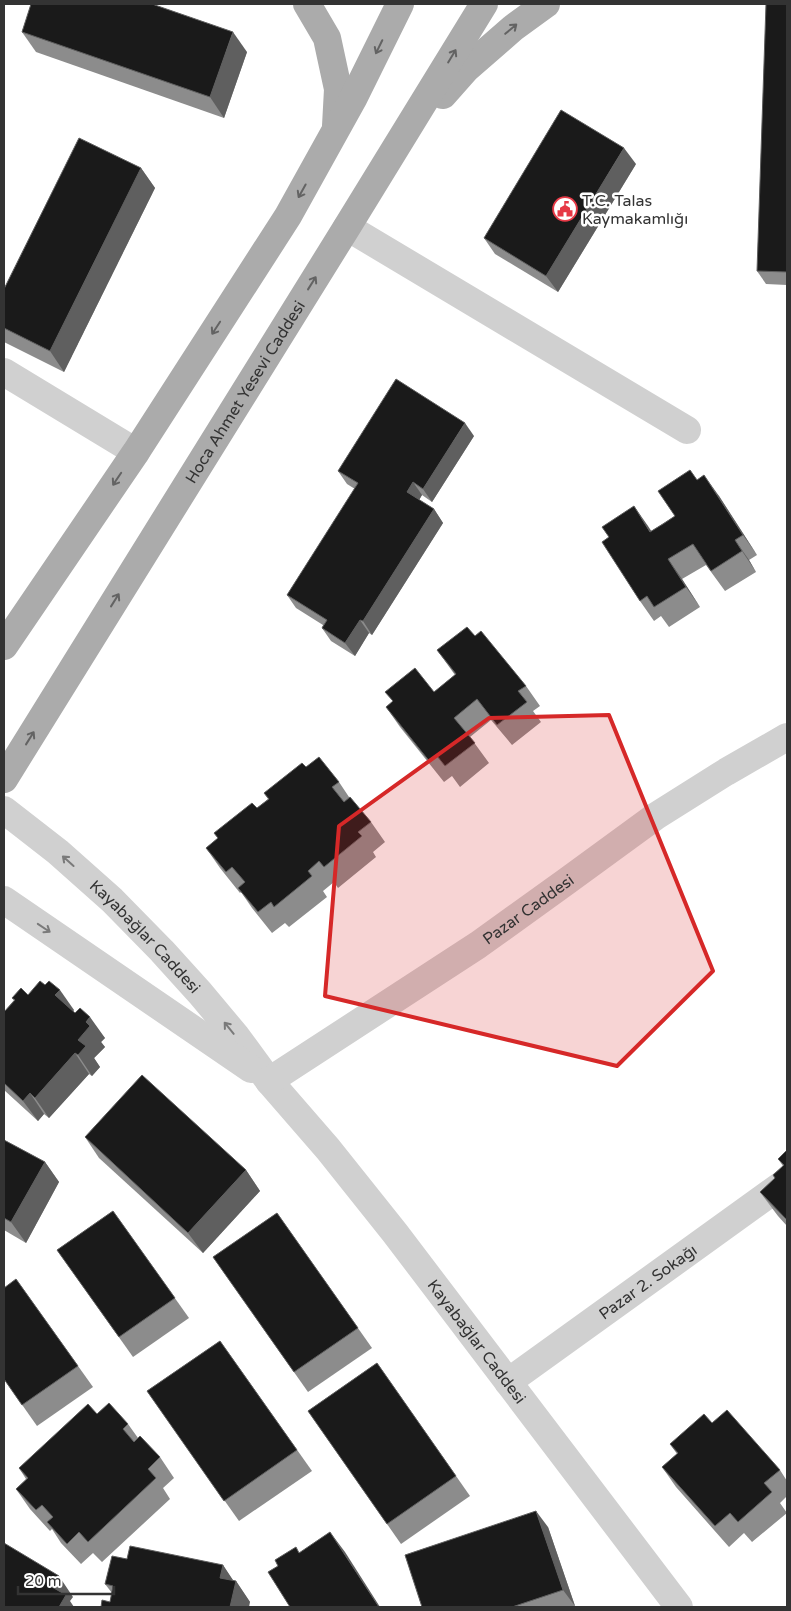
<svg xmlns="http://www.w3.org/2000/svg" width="791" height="1611" viewBox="0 0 791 1611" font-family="'Varela Round',sans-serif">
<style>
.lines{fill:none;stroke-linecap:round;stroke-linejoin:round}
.minor{stroke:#d0d0d0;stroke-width:28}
.major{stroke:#ababab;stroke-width:28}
.wall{fill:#8c8c8c}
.shaded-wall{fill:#5f5f5f}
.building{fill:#1a1a1a;stroke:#5f5f5f}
.oneway{stroke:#636363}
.oneway2{stroke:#7a7a7a}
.marked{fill:#d62828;fill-opacity:0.2;stroke:#d62828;stroke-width:4;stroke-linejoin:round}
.labels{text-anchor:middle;stroke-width:5;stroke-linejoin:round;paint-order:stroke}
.poi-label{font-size:16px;fill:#333;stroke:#fff;text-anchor:start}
.street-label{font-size:16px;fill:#333;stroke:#fff}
</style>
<rect width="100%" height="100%" fill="#fff"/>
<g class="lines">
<g class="minor">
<path d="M347,227L687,430"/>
<path d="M4,372L136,452"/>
<path id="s1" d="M4,810L58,852L112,900L162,951L200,993L236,1036L269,1081L328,1149L395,1233L679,1607"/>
<path d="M4,900L251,1069"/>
<path id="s2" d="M269,1081L478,945L567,881L656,816L726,772L787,737"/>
<path id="s3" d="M508,1382L787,1181"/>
</g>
<g class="major">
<path d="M307,4L327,38L338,89L336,126"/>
<path d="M443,95L466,69L513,28L546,4"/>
<path d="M4,646L136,452L288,216L353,99L400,4"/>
<path id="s4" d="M4,779L347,227L484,4"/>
</g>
</g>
<g class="wall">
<path d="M787,4V285L766,284L757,271Z"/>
<path d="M22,32L247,52L224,118L36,52Z"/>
<path d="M636,164L558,292L495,254L484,238Z"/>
<path d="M141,168L155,188L64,372L4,342V289Z"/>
<path d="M474,436L432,502L422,495L419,500L434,509L443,523L372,635L369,633L355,656L331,641L322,628L323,625L296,608L287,595L355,489L347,484L338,471Z"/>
<path d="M690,470L697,480L719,496L757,555L749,560L756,572L725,591L706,565L682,579L700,607L669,627L661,616L654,621L640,601L651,531L675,516Z"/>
<path d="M475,636L526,686L540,706L533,711L541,722L512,745L491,720L470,737L489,763L460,787L452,776L444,782L400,727L386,707L434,692L455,675L437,650Z"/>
<path d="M306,767L339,782L349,797L371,822L385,842L373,852L376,857L338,888L334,882L323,891L327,897L289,927L285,923L272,933L252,908L241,892L240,893L220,868L206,848L218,838L214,833L257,808L268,799L264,793Z"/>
<path d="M28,995L74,1010L73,1011L105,1038L101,1042L105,1047L94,1058L100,1067L92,1076L89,1074L49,1118L44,1114L38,1121L4,1090V1012L14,1000L12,998Z"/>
<path d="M85,1137L246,1170L260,1191L203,1253L99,1158Z"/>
<path d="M4,1140L45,1162L59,1182L26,1243L4,1230Z"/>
<path d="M787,1150V1226L778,1216L760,1192L775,1178L783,1166L778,1159Z"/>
<path d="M113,1211L189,1318L133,1357L57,1250Z"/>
<path d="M277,1213L372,1348L308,1392L213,1257Z"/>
<path d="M16,1279L93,1387L37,1426L4,1379Z"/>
<path d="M220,1341L312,1471L239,1521L147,1391Z"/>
<path d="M377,1363L470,1496L401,1544L308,1411Z"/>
<path d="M97,1414L128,1424L138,1438L160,1457L174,1478L163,1488L170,1499L102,1562L93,1553L81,1564L61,1543L52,1529L50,1531L30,1509L16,1489L26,1479L19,1468Z"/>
<path d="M712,1423L780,1470L787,1481V1496L780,1503L787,1513L752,1542L744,1533L729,1547L676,1487L662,1467L677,1454L670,1444Z"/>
<path d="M548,1527L575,1606L571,1607H422Z"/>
<path d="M127,1559L223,1565L233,1581H236L250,1602H110L112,1593L105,1584Z"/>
</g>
<g class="shaded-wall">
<path d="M233,32L247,52L224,118L210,97Z"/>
<path d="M624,148L636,164L558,292L546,276Z"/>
<path d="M141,168L155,188L64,372L50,351Z"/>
<path d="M465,423L474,436L432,502L423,489Z"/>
<path d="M704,475L719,496L757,555L743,535Z"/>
<path d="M413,482L422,495L416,505L407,492Z"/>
<path d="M634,506L648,526L665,552L650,532Z"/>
<path d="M434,509L443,523L372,635L363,621Z"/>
<path d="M735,540L749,560L756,572L742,551Z"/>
<path d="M668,559L682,579L700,607L686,587Z"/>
<path d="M360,620L369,633L355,656L345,643Z"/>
<path d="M60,990L74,1010L70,1015L55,995Z"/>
<path d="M90,1017L105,1038L101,1042L105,1047L94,1058L100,1067L92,1076L78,1055V1040L86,1022Z"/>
<path d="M75,1053L89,1074L49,1118L35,1098Z"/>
<path d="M30,1093L44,1114L38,1121L23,1101Z"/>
<path d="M45,1162L59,1182L26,1243L11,1222Z"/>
<path d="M246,1170L260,1191L203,1253L188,1233Z"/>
<path d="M536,1511L548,1527L575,1606L563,1590Z"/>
<path d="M330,1532L345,1552L380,1607H379Z"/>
<path d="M223,1565L235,1583L236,1581L250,1602L249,1607H230L220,1578Z"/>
<path d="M59,1576L73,1597L70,1601L74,1607H59L52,1587Z"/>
</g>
<g class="building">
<path d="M31,4H152L233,32L210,97L22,32Z"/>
<path d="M766,4H787V272L757,271Z"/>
<path d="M561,110L624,148L546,276L484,238Z"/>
<path d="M79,138L141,168L50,351L4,328V289Z"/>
<path d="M396,379L465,423L423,489L413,482L407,492L434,509L363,621L360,620L345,643L322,628L327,620L287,595L358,483L338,471Z"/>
<path d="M690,470L697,480L704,475L743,535L735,540L742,551L711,571L693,544L668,559L686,587L654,607L647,596L640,601L602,542L609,537L602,527L634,506L650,532L663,524L675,516L658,491Z"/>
<path d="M467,627L475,636L481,631L526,686L518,691L527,702L497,725L477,699L454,718L475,743L445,766L437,756L430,762L386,707L393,701L385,692L415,668L434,692L456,674L437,650Z"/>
<path d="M319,757L339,782L332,787L344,802L350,797L371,822L358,832L362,836L324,867L319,861L308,871L312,876L274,907L271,902L258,912L238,888L245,882L232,867L226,872L206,848L218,838L214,833L252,803L257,808L269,799L264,793L302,763L306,767Z"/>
<path d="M40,981L45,985L49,981L60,990L55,995L75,1013L80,1008L90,1017L86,1022L90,1026L78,1040L86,1046L78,1055L75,1053L35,1098L30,1093L23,1101L4,1083V1012L15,1000L12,998L21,988L28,995Z"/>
<path d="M142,1075L246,1170L188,1233L85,1137Z"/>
<path d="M4,1140L45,1162L11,1222L4,1218Z"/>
<path d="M787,1150V1220L760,1192L775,1178L773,1175L784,1165L778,1159Z"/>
<path d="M113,1211L175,1298L119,1337L57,1250Z"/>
<path d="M277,1213L358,1328L294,1372L213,1257Z"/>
<path d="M16,1279L78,1366L22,1405L4,1379V1288Z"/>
<path d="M220,1341L297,1450L224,1501L147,1391Z"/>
<path d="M377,1363L456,1476L387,1524L308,1411Z"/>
<path d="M109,1403L128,1424L123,1429L134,1442L140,1436L160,1457L148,1469L156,1478L88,1542L79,1532L67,1544L47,1522L53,1517L42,1505L36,1510L16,1489L28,1478L19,1468L88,1404L97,1414Z"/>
<path d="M727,1410L780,1470L764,1483L772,1492L738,1522L730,1513L715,1526L662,1467L678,1453L670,1444L704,1414L712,1423Z"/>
<path d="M536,1511L563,1590L512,1607H422L405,1555Z"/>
<path d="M330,1532L379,1607H290L268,1572L278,1566L275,1560L296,1547L299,1553Z"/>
<path d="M4,1543L59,1576L52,1587L66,1595L59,1607H4Z"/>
<path d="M130,1546L223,1565L220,1578L236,1581L230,1607H101L102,1600L110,1602L113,1586L105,1584L112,1556L127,1559Z"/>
</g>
<defs><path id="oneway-shaft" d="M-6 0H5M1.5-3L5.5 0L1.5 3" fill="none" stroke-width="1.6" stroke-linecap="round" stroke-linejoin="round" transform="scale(1.25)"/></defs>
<g class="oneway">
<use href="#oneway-shaft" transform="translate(511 29) rotate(-40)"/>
<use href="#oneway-shaft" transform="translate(379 47) rotate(116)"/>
<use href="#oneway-shaft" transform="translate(452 56) rotate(-59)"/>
<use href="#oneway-shaft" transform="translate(302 191) rotate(119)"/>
<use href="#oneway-shaft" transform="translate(312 283) rotate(-58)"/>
<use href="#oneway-shaft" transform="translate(216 328) rotate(123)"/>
<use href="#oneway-shaft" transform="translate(117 479) rotate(124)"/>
<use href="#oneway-shaft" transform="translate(115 600) rotate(-58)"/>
<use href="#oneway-shaft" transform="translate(30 738) rotate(-58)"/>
</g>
<g class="oneway2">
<use href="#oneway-shaft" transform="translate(68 861) rotate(-138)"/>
<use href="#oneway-shaft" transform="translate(44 928) rotate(34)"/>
<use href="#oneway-shaft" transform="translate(229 1028) rotate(-129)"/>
</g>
<path class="marked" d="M609,715L713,971L617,1066L325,996L339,826L489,718Z"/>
<defs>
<g id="civic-ring" transform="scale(1.25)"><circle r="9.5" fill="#fff" stroke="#e63946" stroke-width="1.5"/><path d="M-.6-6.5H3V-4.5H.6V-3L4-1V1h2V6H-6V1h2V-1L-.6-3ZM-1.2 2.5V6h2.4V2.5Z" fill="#e63946"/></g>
</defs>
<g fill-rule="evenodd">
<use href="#civic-ring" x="565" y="209"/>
</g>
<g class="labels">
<g class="poi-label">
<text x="582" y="206">T.C. Talas<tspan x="582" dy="18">Kaymakamlığı</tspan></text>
</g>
<g class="street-label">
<text dy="6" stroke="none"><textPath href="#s4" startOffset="456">Hoca Ahmet Yesevi Caddesi</textPath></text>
<text dy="6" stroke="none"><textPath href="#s2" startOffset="311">Pazar Caddesi</textPath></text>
<text dy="6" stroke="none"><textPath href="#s1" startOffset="190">Kayabağlar Caddesi</textPath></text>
<text dy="6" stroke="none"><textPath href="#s3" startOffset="172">Pazar 2. Sokağı</textPath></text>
<text dy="6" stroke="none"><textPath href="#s1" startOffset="714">Kayabağlar Caddesi</textPath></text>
</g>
</g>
<rect width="791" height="1611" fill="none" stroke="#333333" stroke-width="10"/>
<path d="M18 1586v8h96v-8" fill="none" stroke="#333333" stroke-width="2.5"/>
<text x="25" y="1586" font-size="15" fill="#333333" stroke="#ffffff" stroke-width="4" paint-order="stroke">20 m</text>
</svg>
